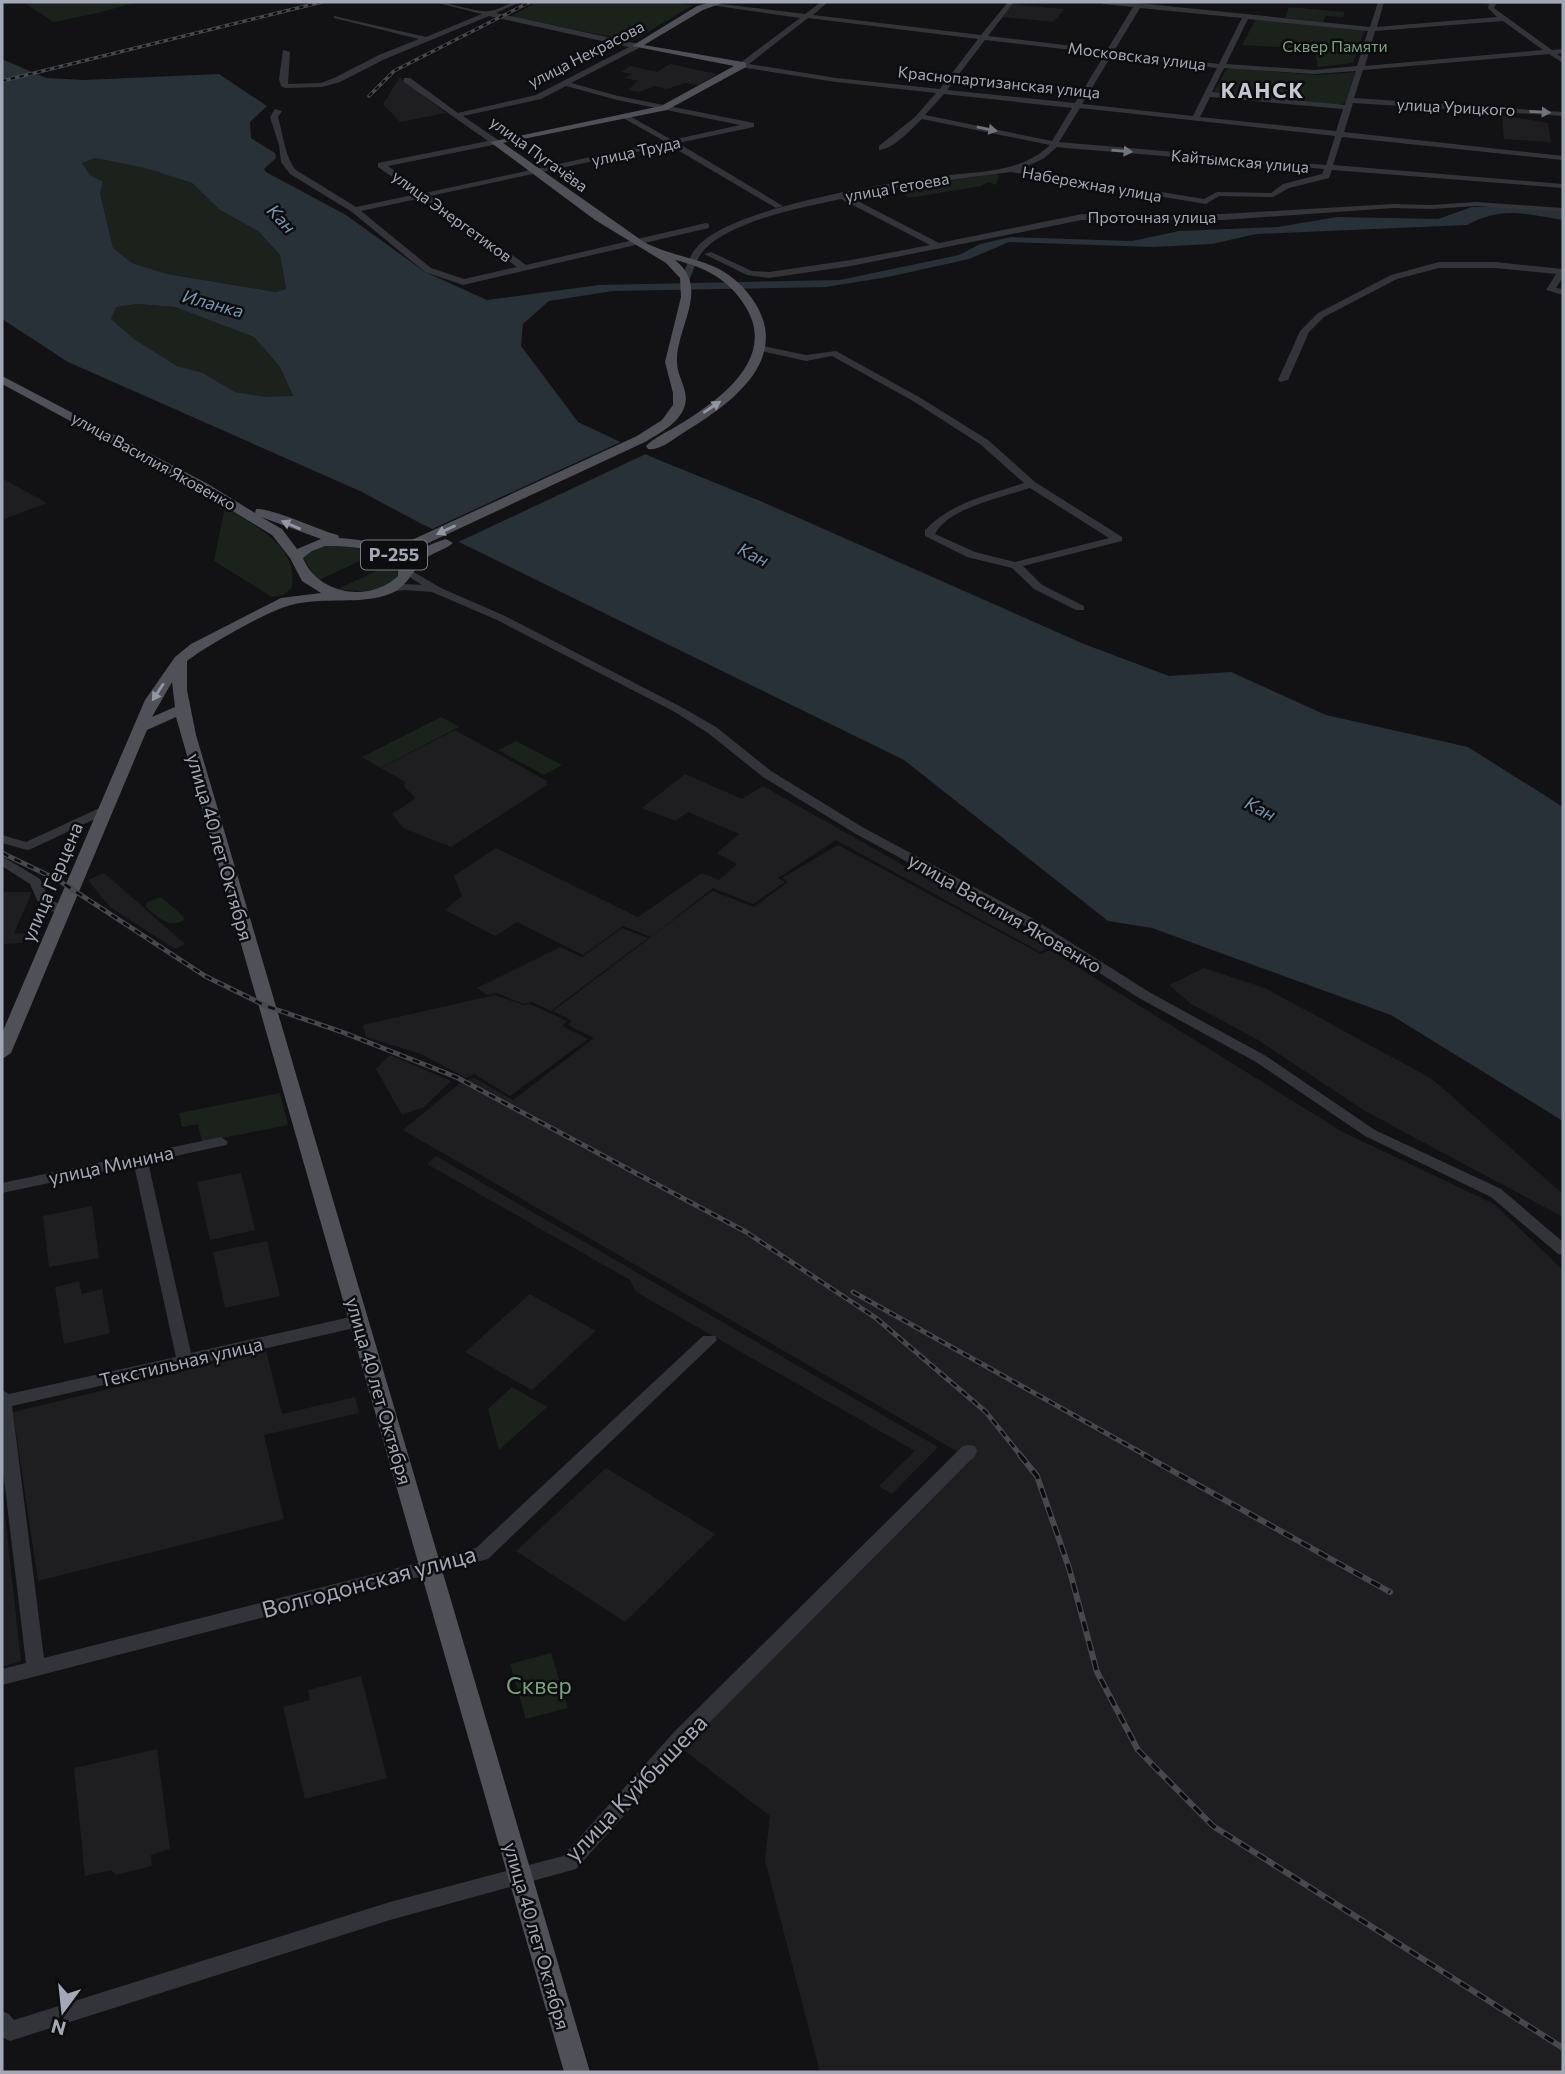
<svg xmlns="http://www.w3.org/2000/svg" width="1565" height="2074" viewBox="0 0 1565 2074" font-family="Commissioner,sans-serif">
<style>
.built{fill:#1e1e21}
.green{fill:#1a221b}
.water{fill:#283038;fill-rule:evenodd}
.pier{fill:#121214}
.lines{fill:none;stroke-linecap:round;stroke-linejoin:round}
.minor{fill:#333439;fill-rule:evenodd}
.major{fill:#4f5058;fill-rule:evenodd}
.rail-far2-casing{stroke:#46484e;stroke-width:3.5}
.rail-far1-casing{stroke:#46484e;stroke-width:5}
.rail-casing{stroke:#46484e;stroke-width:6}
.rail-far2{stroke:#0d0d0f;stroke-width:2;stroke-dasharray:4.5;stroke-linecap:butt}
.rail-far1{stroke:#0d0d0f;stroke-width:2.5;stroke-dasharray:7;stroke-linecap:butt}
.rail{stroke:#0d0d0f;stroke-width:3.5;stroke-dasharray:10;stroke-linecap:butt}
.oneway{fill:#70747d}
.oneway2{fill:#9196a2}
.labels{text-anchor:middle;stroke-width:5;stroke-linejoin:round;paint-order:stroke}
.far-park-label{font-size:16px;fill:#78a27c;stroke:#0d0d0f}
.far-street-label{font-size:16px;fill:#a2a8b5;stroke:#0d0d0f}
.far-water-label{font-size:18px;font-style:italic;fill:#7695b3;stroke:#0d0d0f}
.shield{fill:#0d0d0f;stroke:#757a83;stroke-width:2}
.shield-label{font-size:18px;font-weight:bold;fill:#a2a8b5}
.street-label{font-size:19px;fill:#a2a8b5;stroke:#0d0d0f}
.far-district-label{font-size:21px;font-weight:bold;letter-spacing:2px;fill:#c4c7d1;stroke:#0d0d0f}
.near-street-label{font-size:23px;fill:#a2a8b5;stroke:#0d0d0f}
.near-park-label{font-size:23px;fill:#78a27c;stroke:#0d0d0f}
</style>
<rect width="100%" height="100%" fill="#121214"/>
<g class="built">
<path d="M1012,4L1064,9L1054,22L1002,17Z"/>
<path d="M670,64L717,74L699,85L685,83L667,89L655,86L639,92L628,90L638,81L624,78L631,74L621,72L630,66L657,72Z"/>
<path d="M400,77L446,113L400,122L383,104Z"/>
<path d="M1502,115L1548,123L1551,142L1504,139Z"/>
<path d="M2,478L47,503L2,520Z"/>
<path d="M455,730L547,781V785L451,847L403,828L392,814L416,798L404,787L405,782L381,768Z"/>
<path d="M685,774L742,799L763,786L1048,947L1040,952L836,840L778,878L785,882L753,904L713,888L651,937L623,926L583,955L517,922L495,936L445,910L462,896L454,876L496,848L638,917L702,873L719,880L737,864L717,853L739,834L688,812L675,821L642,808Z"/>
<path d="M838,845L1041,954L1050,950L1341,1131L1494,1204L1563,1270V2072H820L765,1860L770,1816L681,1748L972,1460L403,1130L460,1083L474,1078L513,1100L594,1038L568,1025L572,1021L553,1011L712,891L754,907L788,882L782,878Z"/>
<path d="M104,873L185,944L175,949L110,907L88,880Z"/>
<path d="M2,892H32L14,933L26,934L22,943L2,944Z"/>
<path d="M622,928L648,938L551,1011L532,1002L524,1004L496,993L487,995L477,988L560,947L582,957Z"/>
<path d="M1204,968L1265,988L1432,1079L1563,1194V1217L1365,1111L1258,1040L1191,1004L1169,985Z"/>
<path d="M495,995L524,1005L530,1004L567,1021L562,1026L588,1039L510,1096L474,1074L466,1078L421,1054L366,1037L363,1025Z"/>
<path d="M390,1055L451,1081L424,1107L402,1115L376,1069Z"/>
<path d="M436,1156L938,1447L892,1494L879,1486L915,1451L636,1292L630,1280L427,1164Z"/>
<path d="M241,1173L255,1230L210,1240L197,1182Z"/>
<path d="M92,1206L99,1258L49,1267L43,1216Z"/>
<path d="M267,1241L280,1296L225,1308L213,1252Z"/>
<path d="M79,1281L82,1294L102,1289L110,1333L64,1344L55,1287Z"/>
<path d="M530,1294L596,1331L532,1390L465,1352Z"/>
<path d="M266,1351L282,1414L355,1397L359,1413L264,1435L284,1519L38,1581L13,1412Z"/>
<path d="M606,1468L715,1534L625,1622L516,1551Z"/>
<path d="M2,1488L21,1661L2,1667Z"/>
<path d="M361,1676L387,1778L305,1799L283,1707L310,1700L308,1690Z"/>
<path d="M157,1749L170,1849L151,1855L152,1866L116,1875L111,1870L85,1876L74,1768Z"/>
</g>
<g class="green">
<path d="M38,2H137L98,13L54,22L26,4Z"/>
<path d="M536,2H672L693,5L633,41L510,17Z"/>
<path d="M1289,7L1345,12L1343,17L1326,16L1323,22L1285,18Z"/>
<path d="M1256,19L1365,29L1353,63L1318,67L1315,52L1312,49L1242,45Z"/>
<path d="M1231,68L1317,75L1356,72L1347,102L1338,105L1214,92L1226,70Z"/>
<path d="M95,158L145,168L192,183L220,210L258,231L280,255L286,290L276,292L167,274L132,263L113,248L100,193L82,163Z"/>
<path d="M996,174L999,176L996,185L988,182L981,186L909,198L898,191L900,188Z"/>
<path d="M137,304L175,307L254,337L280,367L293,397H266L235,392L203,373L177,366L134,339L111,319L116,307Z"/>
<path d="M225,507C255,526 301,547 291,589L283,595L272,597L214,561Z"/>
<path d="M336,544L377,553L317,581L303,557L317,547Z"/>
<path d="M393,563L398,575C387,596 357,591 338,589Z"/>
<path d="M441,717L459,727L380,768L362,757Z"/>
<path d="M516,741L562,765L544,775L498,750Z"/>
<path d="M161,897L183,916L184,920C168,929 158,917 146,907L147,902Z"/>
<path d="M280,1093L288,1125L202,1142L198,1124L182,1127L179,1113Z"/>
<path d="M512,1387L547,1407L499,1450L488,1409Z"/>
<path d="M551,1653L568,1708L526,1719L510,1664Z"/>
</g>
<path class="water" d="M2,59L46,78L84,80L219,74L267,106L250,122L251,138L275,153L276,158L264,169L266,172L346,215L425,272L487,300L599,285L840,280L959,255L980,244L1011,237L1132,241L1179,231L1278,227L1337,217L1438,219L1472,207H1512L1563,212V220C1525,214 1503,206 1467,225L1256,234L1212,244L1153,247L1009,242L969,259L888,277L826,287L613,291L549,301L523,324L521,346L578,422L654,458L765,503L1084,644L1169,676L1231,672L1326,715L1468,747L1563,807V1121L1391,1015L1152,928L1108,921L904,760L420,523L360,491L68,362L2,319ZM95,158L145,168L192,183L220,210L258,231L280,255L286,289L276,292L167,274L132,263L113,248L100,193L103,182L90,175L82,163ZM137,304L175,307L254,337L280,367L293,396L266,397L235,392L203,373L177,366L134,339L111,319L116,307Z"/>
<path class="pier" d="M625,440L650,452L454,544L428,531Z"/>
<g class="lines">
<g class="minor">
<path d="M434,2C451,2 475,13 489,11C500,10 508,2 520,2L496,13L639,44V48L571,83L618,96L754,123V127L678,143L783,206L776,208L669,145L430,196L526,265L706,223L709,224V228L463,285L425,272L352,212L290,174L281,162L279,145L270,117L275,109L282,111L278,117C283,134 285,157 296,170L356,207L417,194L378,167V163L488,141L404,82V78H410L458,113L536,95L629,47L489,16L385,59L340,82L322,87L285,88L281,86L279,79L283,50L290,52L288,84L321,83L334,78L379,55L419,39L334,18V16L426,37L482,14ZM566,86L617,100L740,125L672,140L626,114L622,116L623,118L664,141L425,193L388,166L498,144V140L463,116L541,99ZM422,198L517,267L464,279L431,268L361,211Z"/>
<path d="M821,2H828L813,15L981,35L1008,2H1014L988,36L1107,50L1133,7L1103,4L1100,2L1138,3L1370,27L1378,2H1384L1377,27L1497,17L1488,8L1489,4L1477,2H1563L1561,4H1496L1494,8L1552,50L1563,49V53L1557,54L1563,58V63L1549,54L1363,70L1354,98L1563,112V116L1353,103L1344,132L1563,156V160L1342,137L1333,165L1563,184V188L1332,170L1329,178L1289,188L1273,197L1219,196L1206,204L1011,172L913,185L850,197L939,243L1082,214H1223L1393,204L1431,205L1476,202L1563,208V212L1476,206L1431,209L1393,208L1223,220H1082L851,266L769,278L747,275L704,254L711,252L752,271L769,272L851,260L930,245L841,199C804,207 735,220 707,247C697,256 694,269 689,281H683L682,279C686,266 691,251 702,242C744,206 877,185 933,177C973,171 1019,175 1050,145L922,119C911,129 894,149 879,150V146L915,117L936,93L836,82L740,67V63L800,18L710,5L713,3L805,14ZM1140,8L1242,18L1219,64L1114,51ZM808,18L978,39L940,89L836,78L749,64ZM1248,19L1368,31L1357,66L1314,70L1226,64ZM1503,21L1543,50L1365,66L1375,31ZM985,40L1105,54L1075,103L947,90ZM1112,55L1217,68L1193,116L1082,104ZM1224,68L1314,74L1356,71L1345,105L1212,92ZM944,94L1072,108L1052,141L925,115ZM1210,97L1343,109L1336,131L1200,117ZM1080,108L1335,136L1326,165L1059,142ZM1057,147L1065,148L1324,169L1322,174L1283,184L1271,193L1217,192L1204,199L1021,169L1043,159Z"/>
<path d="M1439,262H1495L1563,269V277L1556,288L1563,289V295L1546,290L1556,274L1495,268H1439L1397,279L1324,317L1309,332L1288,380L1280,382L1278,380L1300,331L1318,313L1391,275Z"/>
<path d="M759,345L806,355L836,351L919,397L988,440L1035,482L1122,537V541L1023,566L1042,585L1084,606V610H1076L1034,589L1012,568L967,557L925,536V530C952,502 988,495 1024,483L980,444L913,401L832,356L806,361L756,350L754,348ZM1030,488L1109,538L1015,562L975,552L935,534C948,508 1003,497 1030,488Z"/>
<path d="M407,568L441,588L505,616L683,708L716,727L771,771L864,828L1032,918L1149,992L1266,1056L1375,1130L1501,1189L1563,1242V1255L1558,1254L1491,1197L1365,1136L1256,1062L1139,998L1022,924L856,834L763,777L708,733L675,712L497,620L432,592L404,590L380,594V590L404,584L422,585L403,573L402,571Z"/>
<path d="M106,805L110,806L112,809L110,812L31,849L27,850L2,843V835L26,842Z"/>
<path d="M2,856L40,879L49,899L68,908L70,911L68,914H58L39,904L30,884L2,866Z"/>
<path d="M221,1137L228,1142L226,1145L148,1162L191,1353L359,1315L365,1317L367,1321L365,1325L359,1327L12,1406L44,1658L476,1548L703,1336H715L717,1340L488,1559L2,1685V1669L26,1663L2,1462V1390L9,1394L176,1357L134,1165L2,1193V1183Z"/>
<path d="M969,1445L975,1446L977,1451L975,1456L689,1743L576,1869L390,1920L10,2041L2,2037V2011L9,2014L14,2020L390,1902L563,1856L675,1731L963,1446Z"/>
</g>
<path class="major" d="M712,2H725L703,10L644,45L743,62L746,63V67L667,110L503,143L644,242C684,263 720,255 751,297C795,357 732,403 686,431C675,438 660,451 648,449L646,446C654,438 667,432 677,426C717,402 779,359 745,306C729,279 704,267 675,260C711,288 676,327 677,362C677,377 689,390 685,405C680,423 660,433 645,442L424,545L397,552L408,561C418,550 432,543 446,539L453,543C445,550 433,552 425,559C412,570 409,585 392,593C361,606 324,596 291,605C269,610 205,647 187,661V690L196,735L590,2072H564L176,717L147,730L11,1053L2,1059V1033L145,700L175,657L191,644L281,598L321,593L302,581L290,558L272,535L198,490L2,384V376L208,484L255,513L256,509C270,507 319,530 338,535L339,538C368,540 386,547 414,539L637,436L662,420L673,405V393L665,362L681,297L680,278L666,263L595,220L490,142L661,106L734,66L632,46L697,6ZM261,517L321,539L297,549L282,529ZM325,546C351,546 378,548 398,566V576C370,603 318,595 303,558L312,551ZM172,682L175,707L152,717Z"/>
<g class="rail-far2-casing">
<g id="rail-far2">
<path d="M2,81L322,2"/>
<path d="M369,96L394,71L530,2"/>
</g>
</g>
<g class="rail-far1-casing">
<g id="rail-far1">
<path d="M2,853L58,880L205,976L266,1006L342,1032L456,1077L746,1232L876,1318L986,1412L1021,1456"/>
<path d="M853,1292L1147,1456"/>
</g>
</g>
<g class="rail-casing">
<g id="rail">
<path d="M1020,1455L1037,1476L1069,1568L1097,1672L1138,1750L1213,1826L1563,2048"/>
<path d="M1144,1455L1390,1592"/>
</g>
</g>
<use href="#rail-far2" class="rail-far2"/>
<use href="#rail-far1" class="rail-far1"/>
<use href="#rail" class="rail"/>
</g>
<defs><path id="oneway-solid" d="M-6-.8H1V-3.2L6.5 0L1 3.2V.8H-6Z" transform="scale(1.75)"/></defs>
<g class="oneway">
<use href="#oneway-solid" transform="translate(1540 112) rotate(3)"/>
<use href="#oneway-solid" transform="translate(987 129) rotate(11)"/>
<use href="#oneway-solid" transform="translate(1122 151) rotate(5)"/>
</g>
<g class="oneway2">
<use href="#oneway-solid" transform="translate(712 407) rotate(-34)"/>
<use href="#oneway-solid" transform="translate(291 525) rotate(-157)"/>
<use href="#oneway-solid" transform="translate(446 530) rotate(155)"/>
<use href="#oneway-solid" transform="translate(158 692) rotate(123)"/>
</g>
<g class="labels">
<g class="far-park-label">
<text x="1335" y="52">Сквер Памяти</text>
</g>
<g class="far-street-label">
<text transform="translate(586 54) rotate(-27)" y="6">улица Некрасова</text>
<text transform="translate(1137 56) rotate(7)" y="6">Московская улица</text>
<text transform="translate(999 82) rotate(6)" y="6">Краснопартизанская улица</text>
<text transform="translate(1456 107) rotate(3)" y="6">улица Урицкого</text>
<text transform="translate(636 151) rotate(-12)" y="6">улица Труда</text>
<text transform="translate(539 154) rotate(36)" y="6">улица Пугачёва</text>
<text transform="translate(1240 161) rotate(5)" y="6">Кайтымская улица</text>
<text transform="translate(1092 184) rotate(10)" y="6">Набережная улица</text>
<text transform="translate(897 187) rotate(-10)" y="6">улица Гетоева</text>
<text transform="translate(452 216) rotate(36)" y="6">улица Энергетиков</text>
<text x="1152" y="223">Проточная улица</text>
<text transform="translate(154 461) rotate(29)" y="6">улица Василия Яковенко</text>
</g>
<g class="far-water-label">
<text transform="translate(281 219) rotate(47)" y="6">Кан</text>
<text transform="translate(213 304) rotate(15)" y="6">Иланка</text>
<text transform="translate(753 555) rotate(26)" y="6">Кан</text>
<text transform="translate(1260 809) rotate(27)" y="6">Кан</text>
</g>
<rect class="shield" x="361" y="540.5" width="66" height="29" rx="5"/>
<g class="shield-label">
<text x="394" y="561">Р-255</text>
</g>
<g class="street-label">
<text transform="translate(220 847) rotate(74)" y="7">улица 40 лет Октября</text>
<text transform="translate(52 882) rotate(-67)" y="7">улица Герцена</text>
<text transform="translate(1005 913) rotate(30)" y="7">улица Василия Яковенко</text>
<text transform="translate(111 1165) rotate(-12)" y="7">улица Минина</text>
<text transform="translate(181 1362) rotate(-13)" y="7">Текстильная улица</text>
<text transform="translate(379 1391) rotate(74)" y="7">улица 40 лет Октября</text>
<text transform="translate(537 1936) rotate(74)" y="7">улица 40 лет Октября</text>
</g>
<g class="far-district-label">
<text x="1263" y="98">КАНСК</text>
</g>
<g class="near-street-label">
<text transform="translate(369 1582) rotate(-15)" y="8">Волгодонская улица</text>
<text transform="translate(636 1788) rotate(-46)" y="8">улица Куйбышева</text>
</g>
<g class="near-park-label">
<text x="539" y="1694">Сквер</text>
</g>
</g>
<rect width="1565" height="2074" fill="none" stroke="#a2a8b5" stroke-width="7"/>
<g transform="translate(63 2011) rotate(195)" stroke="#0d0d0f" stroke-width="5" paint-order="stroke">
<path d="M0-5L12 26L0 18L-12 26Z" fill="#a2a8b5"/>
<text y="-10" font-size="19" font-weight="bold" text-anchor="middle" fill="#a2a8b5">N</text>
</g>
</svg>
